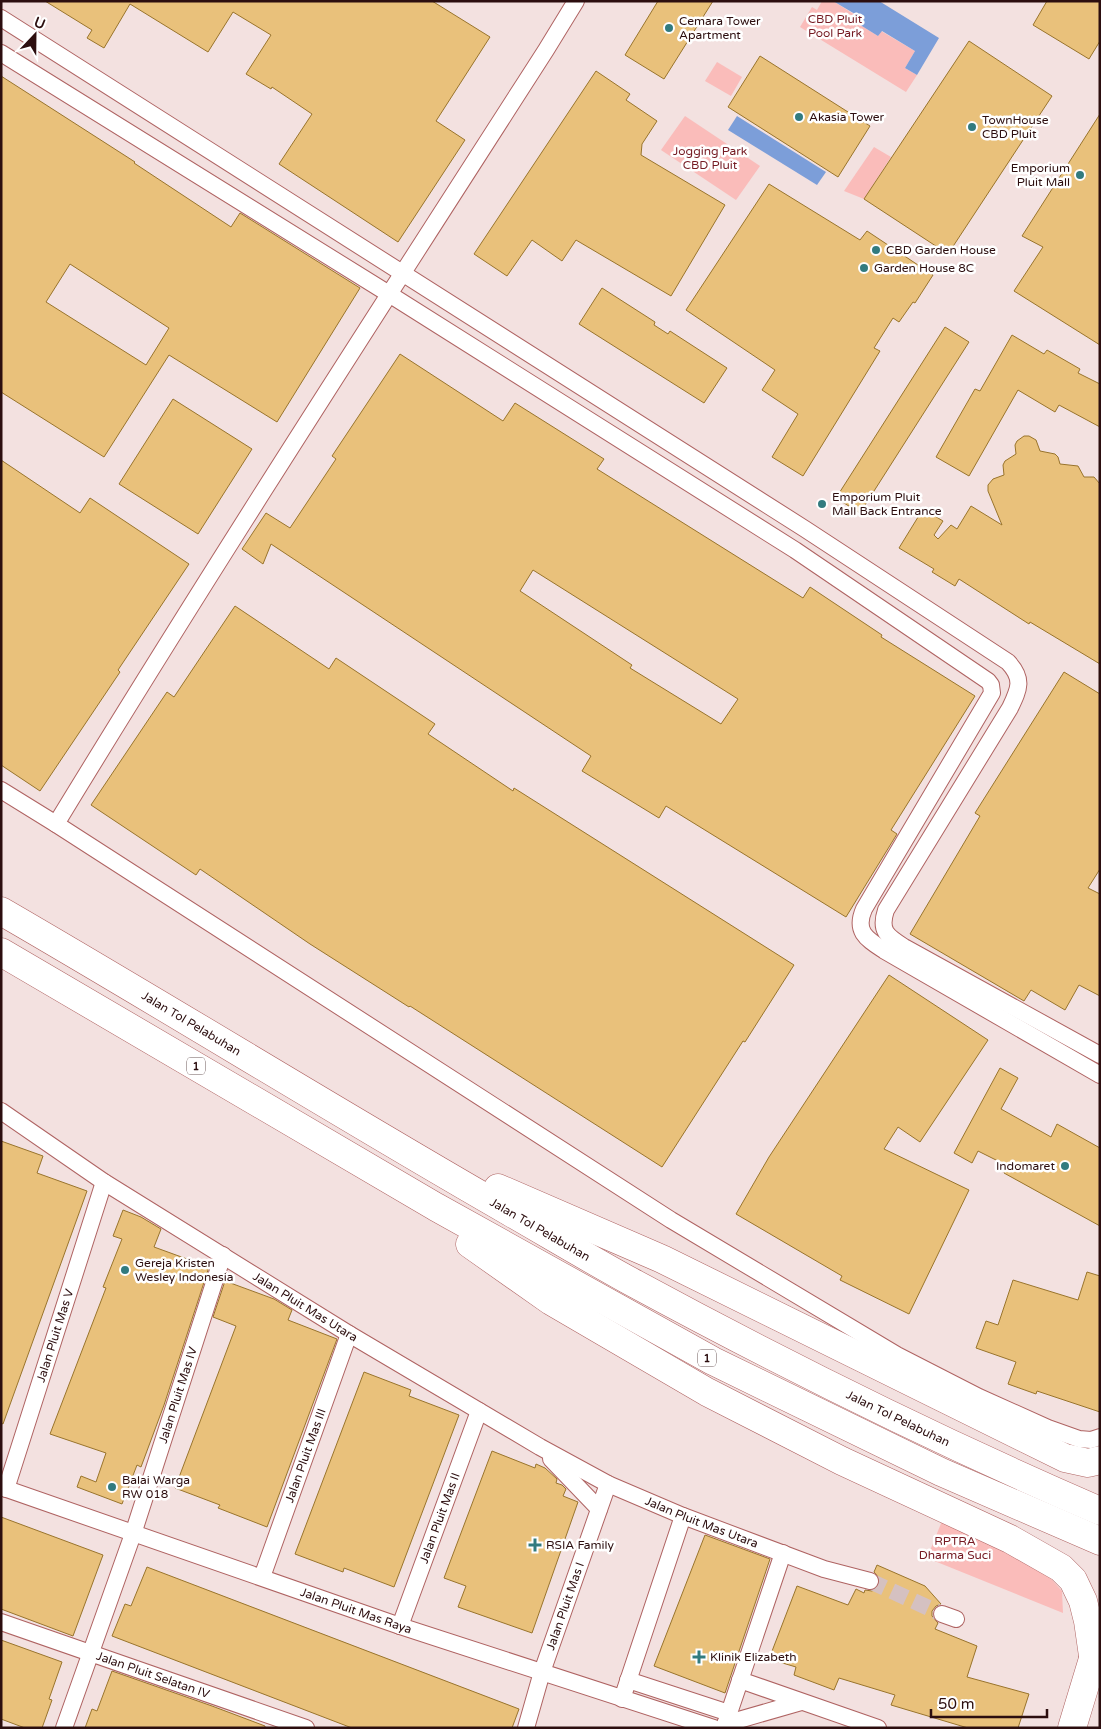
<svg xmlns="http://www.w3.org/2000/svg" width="1101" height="1729" viewBox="0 0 1101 1729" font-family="'Varela Round',sans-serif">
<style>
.green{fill:#fabcba}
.water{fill:#7c9ed9}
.building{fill:#e9c17b;stroke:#99742c;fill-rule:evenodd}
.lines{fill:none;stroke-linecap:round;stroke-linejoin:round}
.street-tunnel{stroke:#d5c1c1;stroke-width:16;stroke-dasharray:16 8;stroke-linecap:butt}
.street-casing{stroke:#af6362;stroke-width:18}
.highway-casing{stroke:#af6362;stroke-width:29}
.street{stroke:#fff;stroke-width:16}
.highway{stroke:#fff;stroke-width:28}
.poi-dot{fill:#327b7f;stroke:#fff;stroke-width:2}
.labels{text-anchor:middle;stroke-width:5;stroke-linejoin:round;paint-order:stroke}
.shield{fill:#fff;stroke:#6b5657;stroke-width:1}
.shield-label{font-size:11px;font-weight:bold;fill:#2c0e0f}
.park-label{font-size:12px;fill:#751a22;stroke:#fff}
.poi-label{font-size:12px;fill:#2c0e0f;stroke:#fff;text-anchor:start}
.street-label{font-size:12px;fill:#2c0e0f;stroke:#fff}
</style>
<rect width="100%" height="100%" fill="#f3e1e0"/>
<g class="green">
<path d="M822,1H833L860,18L857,23L878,36L881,31L915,51L905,68L917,75L906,92L800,27L812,7L817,10Z"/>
<path d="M717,62L742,77L731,96L705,81Z"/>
<path d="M685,116L760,166L736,200L661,150Z"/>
<path d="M874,147L891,157L864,199L844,191Z"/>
<path d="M942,1521L1045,1572L1062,1591L1063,1613L927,1558Z"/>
</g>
<g class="water">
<path d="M833,1H879L939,38L917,75L905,68L915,51L882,31L878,36L857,23L860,17Z"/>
<path d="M737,116L826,172L817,185L728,130Z"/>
</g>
<g class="building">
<path d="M45,1H432L490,37L436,121L465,140L398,242L279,164L312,114L272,87L271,89L246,74L271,35L233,12L208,52L130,4L104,48L87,38L92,30Z"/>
<path d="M658,1H713L664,79L625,55Z"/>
<path d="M1047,1H1100V41L1089,59L1033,25Z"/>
<path d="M969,41L1052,96L948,254L864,199Z"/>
<path d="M760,56L870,126L838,177L728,107Z"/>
<path d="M596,71L630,94L626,100L657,121L642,144L641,155L725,205L671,296L576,240L562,261L532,240L507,276L474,254Z"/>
<path d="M1,76L135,162L134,163L231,227L240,213L360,288L277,422L169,355L104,457L1,392ZM70,264L169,328L146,365L46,302Z"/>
<path d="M1100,114V345L1014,291L1043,247L1022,236Z"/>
<path d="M769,184L860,240L867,231L933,275L915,303L913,302L899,322L893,318L874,348L880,351L803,476L772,457L798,414L762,390L775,370L686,310Z"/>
<path d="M602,288L655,322L654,325L668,334L670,331L673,333L727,368L704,403L579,324Z"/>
<path d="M945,327L969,342L860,513L836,498Z"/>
<path d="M1012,335L1044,354L1047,350L1080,369L1078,373L1100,384V427L1059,405L1055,412L1018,390L969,476L936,457L975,389L980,391Z"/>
<path d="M400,354L503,421L515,403L604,459L597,469L803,598L810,587L882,635L881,637L975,696L891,830L897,834L846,917L666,806L659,818L582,771L591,756L271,544L263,564L242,549L266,513L290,528L336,459L332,456ZM533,570L738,699L721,724L630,668L632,665L520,591Z"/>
<path d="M173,399L252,449L198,534L119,484Z"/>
<path d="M1024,436H1029L1036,440L1040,451L1055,454L1058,457L1060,464L1078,466L1084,477H1094L1100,484V664L1030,622L1029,624L959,579L955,586L932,572L934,569L899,548L923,509L943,521L934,535L938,539L951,525L957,529L971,506L1002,525L988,491V485L993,479L1004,475L1003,465L1005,461L1016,454L1015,445L1017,441Z"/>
<path d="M1,460L80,513L90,498L189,564L118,670L120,672L40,791L1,765Z"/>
<path d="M235,606L329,669L336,658L435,724L428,734L513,791L514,788L794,965L745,1042L743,1041L662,1167L410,1006L409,1007L310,944L200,869L196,875L91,805L167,692L174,697Z"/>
<path d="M1064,672L1100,694V869L1088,888L1100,894V996L1079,985L1065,1010L1031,990L1024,1001L910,934L980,816L975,813Z"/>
<path d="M889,975L988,1040L920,1142L898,1127L884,1149L969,1190L909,1314L840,1280L842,1276L736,1214L769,1157Z"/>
<path d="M1000,1068L1018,1078L1001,1109L1051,1137L1057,1124L1100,1148V1226L1004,1173L1008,1166L978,1151L972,1163L954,1153Z"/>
<path d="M1,1141L43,1156L37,1173L87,1191L3,1424L1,1423Z"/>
<path d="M123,1210L141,1217L161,1229L154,1247L209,1267L164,1405L141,1467L137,1465L122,1504L77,1487L81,1476L96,1482L106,1453L50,1434L106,1288L103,1287L122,1239L113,1236Z"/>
<path d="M1087,1272L1100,1276V1412L1037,1391L1036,1394L1008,1384L1016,1362L976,1348L986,1321L998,1325L1013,1280L1078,1300Z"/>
<path d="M225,1281L274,1299L292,1310L288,1320L337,1339L267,1527L218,1508L220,1505L175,1488L236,1326L213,1317Z"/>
<path d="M364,1372L411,1390L409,1396L459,1415L394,1587L344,1568L343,1572L295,1554Z"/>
<path d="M492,1451L535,1468L536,1464L545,1468L557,1479L556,1483L562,1485L566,1489L563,1496L578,1502L532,1633L458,1607L466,1586L444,1578Z"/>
<path d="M1,1517L103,1555L73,1636L1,1609Z"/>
<path d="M705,1535L770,1559L725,1693L654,1666Z"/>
<path d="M877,1565L925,1586L941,1604L936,1606L932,1611V1616L938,1623L935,1629L977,1646L967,1677L1029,1694L1018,1728H968L891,1705L895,1695L839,1678L834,1690L794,1675L796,1667L769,1659L797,1586L848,1605L856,1589L864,1593L865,1590L872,1591L877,1588L880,1579L874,1572Z"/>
<path d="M147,1567L519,1709L512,1728H352L112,1636L125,1604L131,1606Z"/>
<path d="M1,1640L62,1662L49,1699L52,1700L42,1728H25L1,1719Z"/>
<path d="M112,1671L212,1706L265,1726V1728H85L92,1709L97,1711Z"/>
</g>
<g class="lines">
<path class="street-tunnel" d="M870,1581L942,1614"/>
<g class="street-casing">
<g id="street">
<path d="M1,18L805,529L1008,662C1024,679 1019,689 1010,708L886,910C879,931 887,936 904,947L1100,1055"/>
<path d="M1,53L389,294L795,550L988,681L991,685L992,693L864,909C854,932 867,939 885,951L1100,1075"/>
<path d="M1,790L56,824L671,1220L897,1355L979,1397L1048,1428L1079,1439L1091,1440L1100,1437"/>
<path d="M56,824C215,563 381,307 546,50L576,1"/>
<path id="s1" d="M1,1111L104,1182L349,1334L540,1447L608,1484L683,1516L824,1569L870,1581"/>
<path d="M551,1459L599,1509"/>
<path id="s2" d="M1,1487L400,1626L714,1728"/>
<path id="s3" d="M6,1489L104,1182"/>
<path id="s4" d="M262,1577L349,1334"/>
<path d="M942,1614L956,1619"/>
<path id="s5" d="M1,1622L306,1728"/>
<path id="s6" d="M400,1626L479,1411"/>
<path d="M628,1680L729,1713"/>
<path d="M740,1680L878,1728"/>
<path d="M622,1699L683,1516"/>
<path d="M725,1724L801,1702"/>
<path id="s7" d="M64,1728L133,1534L223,1255"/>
<path id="s8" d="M526,1728L542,1672L608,1484"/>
<path d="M724,1728L783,1553"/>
</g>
</g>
<g class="highway-casing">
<g id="highway">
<path id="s9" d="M1,911C172,1010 339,1114 510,1212C550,1235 590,1259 630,1281C783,1364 940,1442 1100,1511"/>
<path d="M1,952L436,1207L713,1361L941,1472L1100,1541"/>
<path d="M498,1188L662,1259L1065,1458L1088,1463L1100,1460"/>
<path d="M470,1244L551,1301L707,1392L842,1461L1010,1539L1061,1568L1073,1580L1083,1601L1088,1621L1093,1656"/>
<path d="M1072,1728L1099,1639"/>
</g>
</g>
<use href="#street" class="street"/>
<use href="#highway" class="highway"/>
</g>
<g class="poi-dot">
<circle cx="669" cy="28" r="5"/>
<circle cx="799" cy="117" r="5"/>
<circle cx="972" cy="127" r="5"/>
<circle cx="1080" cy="175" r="5"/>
<circle cx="876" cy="250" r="5"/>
<circle cx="864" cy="268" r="5"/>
<circle cx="822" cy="504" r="5"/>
<circle cx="1065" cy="1166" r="5"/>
<circle cx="125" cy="1270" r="5"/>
<circle cx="112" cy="1487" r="5"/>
<path d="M532.5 1537.5h5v5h5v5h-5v5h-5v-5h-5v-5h5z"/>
<path d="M696.5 1649.5h5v5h5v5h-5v5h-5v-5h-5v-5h5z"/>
</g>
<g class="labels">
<g class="shield">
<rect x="187" y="1057.5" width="18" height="17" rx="4"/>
<rect x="698" y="1349.5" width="18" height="17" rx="4"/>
</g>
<g class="shield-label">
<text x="196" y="1070">1</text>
<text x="707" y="1362">1</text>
</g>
<g class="park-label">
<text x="835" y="23">CBD Pluit<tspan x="835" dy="14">Pool Park</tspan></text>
<text x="710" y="155">Jogging Park<tspan x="710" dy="14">CBD Pluit</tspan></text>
<text x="955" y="1545">RPTRA<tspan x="955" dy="14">Dharma Suci</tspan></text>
</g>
<g class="poi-label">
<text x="679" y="25">Cemara Tower<tspan x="679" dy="14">Apartment</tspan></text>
<text x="809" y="121">Akasia Tower</text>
<text x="982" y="124">TownHouse<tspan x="982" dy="14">CBD Pluit</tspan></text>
<text x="1070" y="172" text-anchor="end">Emporium<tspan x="1070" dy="14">Pluit Mall</tspan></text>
<text x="886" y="254">CBD Garden House</text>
<text x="874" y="272">Garden House 8C</text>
<text x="832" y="501">Emporium Pluit<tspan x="832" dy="14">Mall Back Entrance</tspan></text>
<text x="1055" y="1170" text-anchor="end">Indomaret</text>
<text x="135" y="1267">Gereja Kristen<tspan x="135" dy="14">Wesley Indonesia</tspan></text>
<text x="122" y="1484">Balai Warga<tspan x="122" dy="14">RW 018</tspan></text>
<text x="546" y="1549">RSIA Family</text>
<text x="710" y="1661">Klinik Elizabeth</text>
</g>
<g class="street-label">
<text dy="4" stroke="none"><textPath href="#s9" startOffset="221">Jalan Tol Pelabuhan</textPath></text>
<text dy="4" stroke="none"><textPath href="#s9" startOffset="626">Jalan Tol Pelabuhan</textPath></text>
<text dy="4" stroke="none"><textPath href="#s1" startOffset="362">Jalan Pluit Mas Utara</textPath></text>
<text dy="4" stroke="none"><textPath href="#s3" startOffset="161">Jalan Pluit Mas V</textPath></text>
<text dy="4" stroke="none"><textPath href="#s7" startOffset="352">Jalan Pluit Mas IV</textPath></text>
<text dy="4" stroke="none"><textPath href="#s9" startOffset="1031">Jalan Tol Pelabuhan</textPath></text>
<text dy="4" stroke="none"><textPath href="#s4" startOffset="129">Jalan Pluit Mas III</textPath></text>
<text dy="4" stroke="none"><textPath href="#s6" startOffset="115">Jalan Pluit Mas II</textPath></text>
<text dy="4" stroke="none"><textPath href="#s1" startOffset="814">Jalan Pluit Mas Utara</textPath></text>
<text dy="4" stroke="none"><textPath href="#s8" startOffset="128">Jalan Pluit Mas I</textPath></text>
<text dy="4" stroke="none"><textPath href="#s2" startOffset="376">Jalan Pluit Mas Raya</textPath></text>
<text dy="4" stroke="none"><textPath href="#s5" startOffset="161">Jalan Pluit Selatan IV</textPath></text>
</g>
</g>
<rect width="1101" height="1729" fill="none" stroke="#2c0e0f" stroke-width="5"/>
<g transform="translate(35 35) rotate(22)" stroke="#ffffff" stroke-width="4" paint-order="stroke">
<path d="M0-4L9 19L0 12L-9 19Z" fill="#2c0e0f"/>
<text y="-8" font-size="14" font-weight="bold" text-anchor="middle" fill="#2c0e0f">U</text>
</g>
<path d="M931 1709v8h116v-8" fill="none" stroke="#2c0e0f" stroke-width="2.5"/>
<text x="938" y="1709" font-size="15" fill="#2c0e0f" stroke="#ffffff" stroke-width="4" paint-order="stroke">50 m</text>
</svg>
